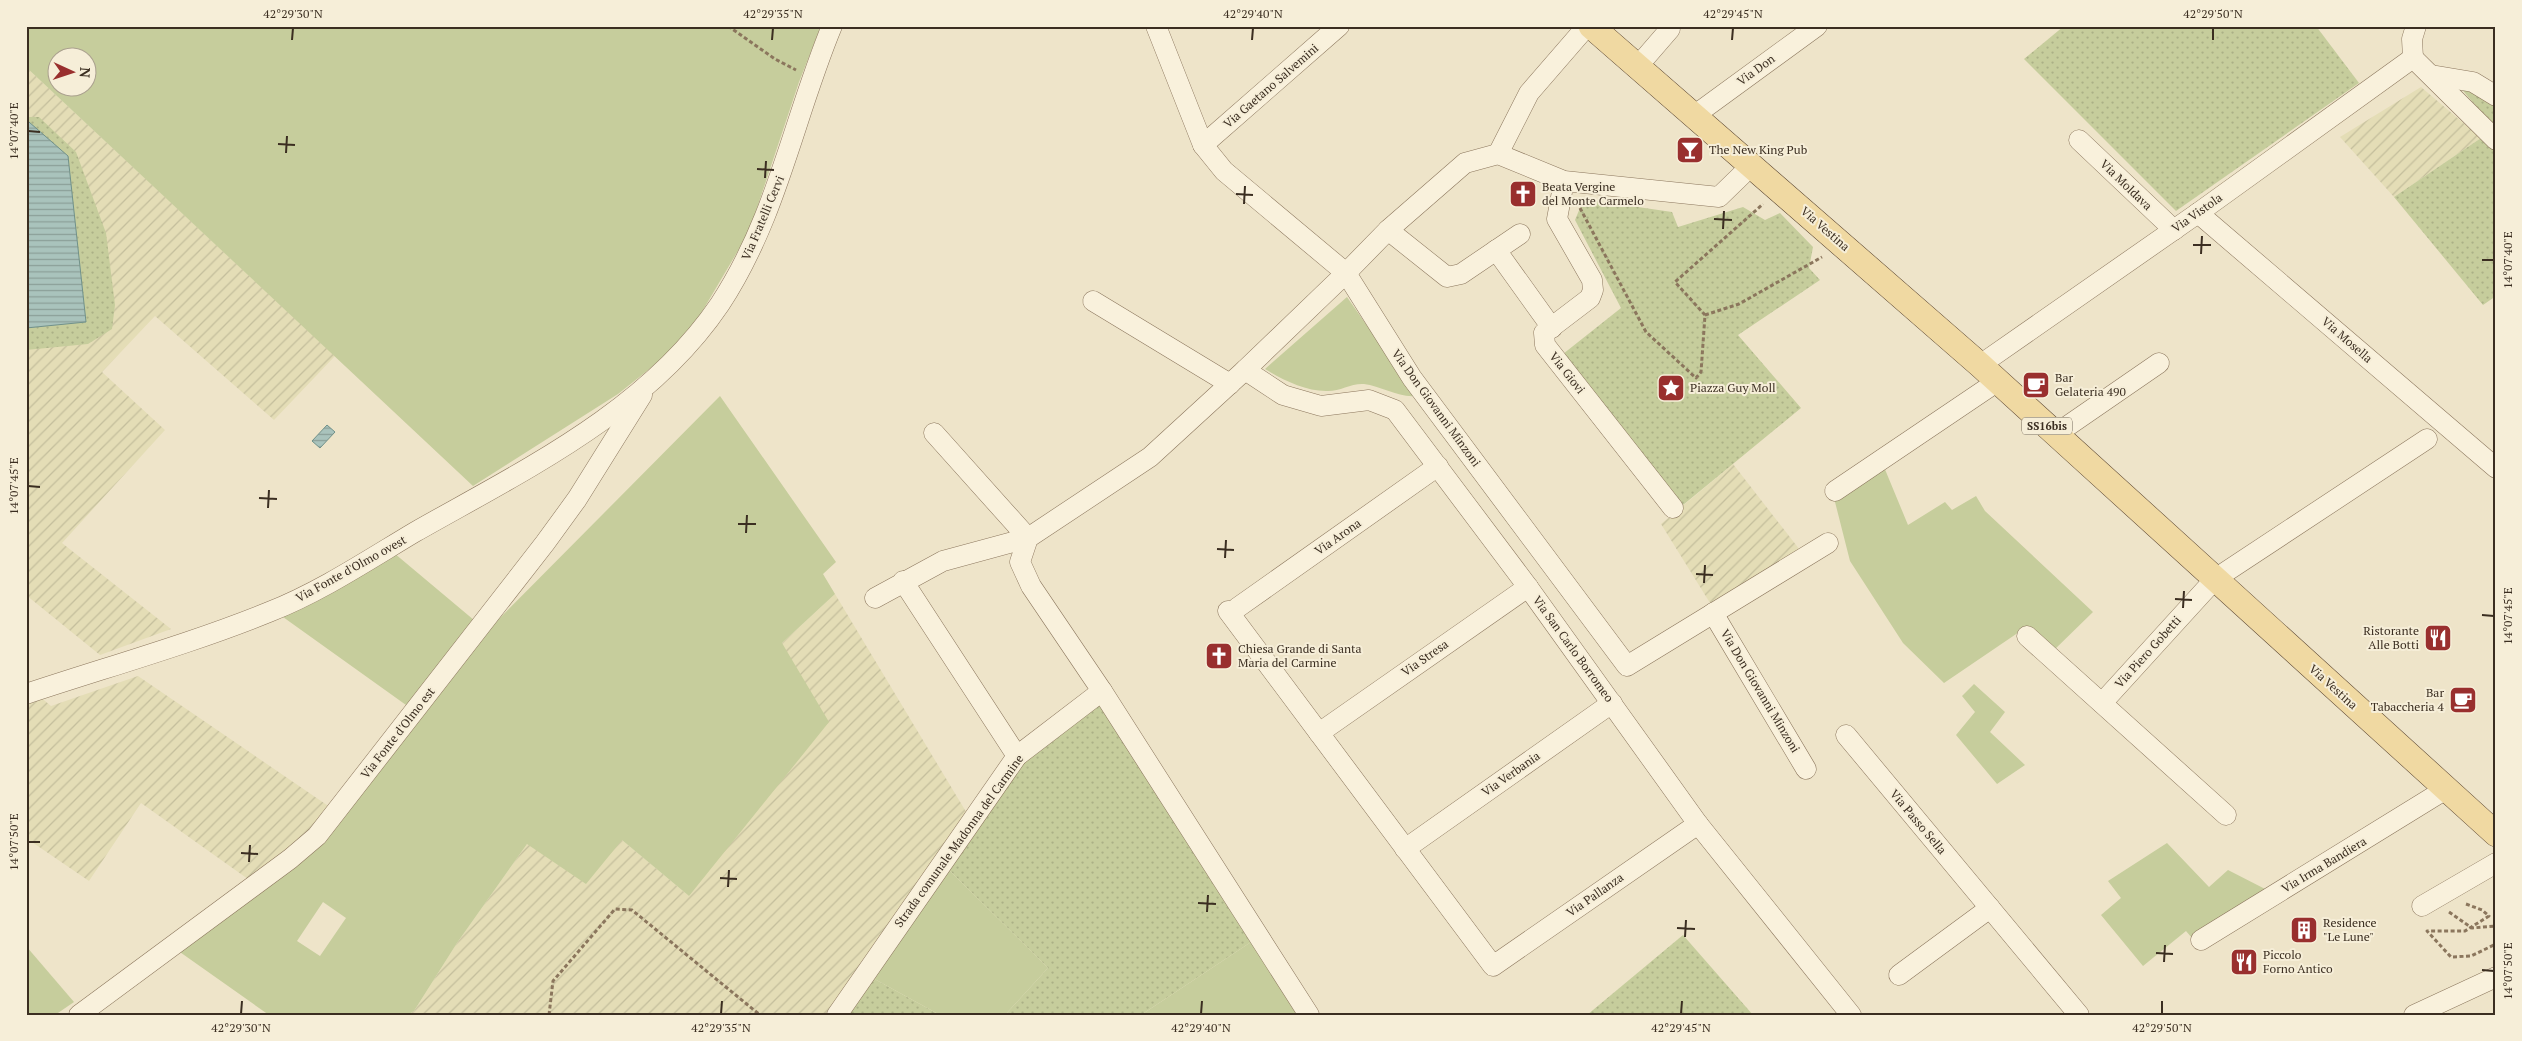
<svg xmlns="http://www.w3.org/2000/svg" width="2522" height="1041" viewBox="0 0 2522 1041" font-family="'PT Serif',serif">
<style>
.farmland{fill:url(#farmland-furrows)}
.grass{fill:url(#grass-dots)}
.garden{fill:#c6cd9c;fill-rule:evenodd}
.water{fill:url(#water-rules);stroke:#70918a}
.lines{fill:none;stroke-linecap:round;stroke-linejoin:round}
.minor-casing{stroke:#8b765d;stroke-width:21}
.major-casing{stroke:#594431;stroke-width:26}
.path{stroke:#8b765d;stroke-width:3;stroke-dasharray:4 2.5;stroke-linecap:butt}
.minor{stroke:#f9f1dc;stroke-width:20}
.major{stroke:#f0d9a2;stroke-width:25}
.ticks{fill:none;stroke:#3b2e21;stroke-width:2}
.labels{text-anchor:middle;stroke-width:4;stroke-linejoin:round;paint-order:stroke}
.shield{fill:#f6eed8;stroke:#736858;stroke-width:1}
.shield-label{font-size:11px;font-weight:bold;fill:#3b2e21}
.street-label{font-size:12px;fill:#3b2e21;stroke:#f6eed8}
.poi-label{font-size:12px;fill:#3b2e21;stroke:#f6eed8;text-anchor:start}
.neatline{fill:none;stroke:#3b2e21;stroke-width:2}
.ticks-label{font-size:12px;text-anchor:middle;fill:#3b2e21}
</style>
<defs>
<pattern id="farmland-furrows" width="10" height="10" patternUnits="userSpaceOnUse" patternTransform="scale(1.25)"><rect width="10" height="10" fill="#e4ddb6"/><path d="M-1 1l2-2M0 10L10 0M9 11l2-2" fill="none" stroke="#c4be9c"/></pattern>
<pattern id="grass-dots" width="8" height="8" patternUnits="userSpaceOnUse" patternTransform="scale(1.25)"><rect width="8" height="8" fill="#c6cd9c"/><path d="M2 2h.1M6 6h.1" fill="none" stroke="#abb086" stroke-width="1.8" stroke-linecap="round"/></pattern>
<pattern id="water-rules" width="6" height="5" patternUnits="userSpaceOnUse" patternTransform="scale(1.25)"><rect width="6" height="5" fill="#a9c3bc"/><path d="M0 2.5h6" fill="none" stroke="#8b9f98"/></pattern>
</defs>
<rect width="100%" height="100%" fill="#eee4c9"/>
<g class="farmland">
<path d="M26,67L335,356L274,420L155,316L102,372L165,430L62,543L171,629L100,655L26,595Z"/>
<path d="M2421,87L2481,138L2394,197L2340,137Z"/>
<path d="M1733,464L1803,554L1715,611L1661,524Z"/>
<path d="M835,594L968,815L828,1015H408L414,1011L457,943L527,844L622,840L689,896L782,643Z"/>
<path d="M138,676L343,816L262,889L141,803L89,881L26,838V685L51,706Z"/>
</g>
<g class="grass">
<path d="M2064,26H2316L2359,83L2176,211L2024,59Z"/>
<path d="M2458,85L2496,103V129Z"/>
<path d="M26,117H39L76,152L106,233L115,305L112,329L88,344L26,350V328L86,322L26,126Z"/>
<path d="M2481,138L2496,152V296L2483,305L2394,197Z"/>
<path d="M1590,200L1672,212L1678,227L1743,207L1765,220L1780,213L1813,247L1809,268L1820,280L1738,335L1801,408L1683,505L1563,354L1621,308L1575,220L1580,208Z"/>
<path d="M1098,700L1251,942L1141,1015H1005L1048,968L946,867L1021,761Z"/>
<path d="M1683,935L1753,1015H1587Z"/>
<path d="M869,976L940,1015H843Z"/>
</g>
<g class="garden">
<path d="M26,26H821L799,82L749,232L693,327L662,359L618,394L473,486L26,67ZM58,58H88V88H58Z"/>
<path d="M1347,297L1416,396C1399,398 1381,386 1364,384C1351,383 1339,392 1326,391C1305,391 1283,380 1265,369Z"/>
<path d="M720,396L836,562L823,574L835,594L782,643L829,722L689,896L622,840L586,884L527,844L457,943L414,1011L408,1015H269L177,950L319,847L420,715L283,617L394,553L487,631ZM323,902L346,918L320,956L297,941Z"/>
<path d="M1884,467L1908,525L1945,502L1952,510L1976,496L1985,511L2093,612L2051,653L2025,628L1944,683L1903,643L1850,561L1834,498Z"/>
<path d="M1974,684L2005,712L1990,732L2025,765L1997,784L1956,735L1975,712L1962,696Z"/>
<path d="M2167,843L2209,887L2228,870L2269,891L2192,938L2186,931L2143,966L2101,915L2121,898L2108,881Z"/>
<path d="M946,867L1048,968L1005,1015H940L869,976Z"/>
<path d="M1251,942L1297,1015H1141Z"/>
<path d="M26,946L74,1002L55,1015H26Z"/>
</g>
<g class="water">
<path d="M29,122L68,156L86,322L26,328V126Z"/>
<path d="M327,425L335,432L320,448L312,441Z"/>
</g>
<g class="lines">
<g class="minor-casing">
<g id="minor">
<path d="M1156,26L1203,145L1224,171L1346,273L1412,378L1627,666L1828,543"/>
<path d="M2413,58L2412,39L2416,26"/>
<path d="M1638,66L1670,29L1667,26"/>
<path d="M2431,75L2473,82L2496,96"/>
<path d="M1695,115L1817,26"/>
<path d="M2079,140L2174,230"/>
<path d="M1203,145L1339,26"/>
<path d="M1498,154L1529,93L1587,26"/>
<path d="M1564,181L1557,219L1592,280L1593,290L1590,298L1544,333L1545,345L1673,508"/>
<path d="M2198,213L2496,468"/>
<path d="M1388,230L1447,277L1461,274L1520,234"/>
<path d="M1496,250L1552,328"/>
<path d="M1093,301L1230,384"/>
<path d="M1980,365L2198,213L2413,58L2496,140"/>
<path d="M1245,370L1283,395L1321,406L1369,400L1395,410L1528,587L1698,824L1851,1015"/>
<path d="M2056,434L2159,363"/>
<path d="M1835,491L1998,381"/>
<path d="M903,581L1017,756"/>
<path d="M875,598L943,561L1028,538L934,433"/>
<path d="M1237,608L1438,466"/>
<path d="M1228,611L1493,966L1698,824"/>
<path d="M1713,613L1806,769"/>
<path d="M2027,636L2226,815"/>
<path d="M1102,691L1309,1015"/>
<path d="M26,694C107,667 190,644 269,612C320,592 368,560 415,532C524,470 648,411 720,304C777,217 793,120 832,26"/>
<path d="M2102,703L2215,579L2427,439"/>
<path d="M1319,733L1528,587"/>
<path d="M1846,735L2079,1015"/>
<path d="M1405,849L1612,703"/>
<path d="M2422,906L2496,863"/>
<path d="M2201,940L2446,789"/>
<path d="M1899,975L1990,908"/>
<path d="M79,1015L290,859L317,836L545,543L577,499L642,395"/>
<path d="M837,1015L1017,756L1102,691L1031,586L1020,562L1028,538L1150,457L1245,370L1346,273L1388,230L1465,163L1498,154L1564,181L1719,197L1752,165"/>
<path d="M2414,1015L2496,977"/>
</g>
</g>
<g class="major-casing">
<path id="major" d="M1591,26L1980,365L2496,834"/>
</g>
<g class="path">
<path d="M728,26L775,59L796,70"/>
<path d="M1580,208L1646,332L1696,378L1701,372L1705,315L1675,282L1763,204"/>
<path d="M1705,315L1739,304L1822,257"/>
<path d="M2466,904L2482,910L2489,916L2465,931H2427L2451,957L2471,956L2496,944"/>
<path d="M2449,912L2472,928L2496,926"/>
<path d="M549,1015L553,981L615,909L632,910L760,1015"/>
</g>
<use href="#minor" class="minor"/>
<use href="#major" class="major"/>
</g>
<path class="ticks" d="M292,40L293,28M772,40L773,28M1252,40L1253,28M1732,40L1733,28M2213,40V28M28,131L40,132M278,144L295,145M286,153L287,136M757,169L774,170M765,178L766,161M1236,194L1253,195M1244,204L1245,186M1714,219L1732,220M1723,229L1724,211M2193,245H2211M2201,254L2202,236M2482,260H2494M28,486L40,487M259,498L277,499M268,508L269,490M738,524H756M746,533L747,515M1217,549L1234,550M1225,558L1226,540M1696,574L1713,575M1704,583L1705,565M2175,599L2192,600M2183,608L2184,591M2482,615L2494,616M28,842H40M241,853L258,854M249,862L250,845M720,878L737,879M728,887L729,870M1198,903L1216,904M1207,912L1208,895M1677,928L1695,929M1685,937L1686,920M2156,953L2173,954M2164,962L2165,945M2482,970L2494,971M241,1014L242,1001M721,1014L722,1001M1201,1014L1202,1001M1681,1014L1682,1001M2162,1014V1001"/>
<defs>
<g id="bar-square" transform="scale(1.4375)"><rect x="-9" y="-9" width="18" height="18" rx="4" fill="#992f2e" stroke="#f6eed8"/><path d="M-6-5H6L.8 .8V4.5H3.5V6h-7V4.5H-.8V.8Z" fill="#fff"/></g>
<g id="church-square" transform="scale(1.4375)"><rect x="-9" y="-9" width="18" height="18" rx="4" fill="#992f2e" stroke="#f6eed8"/><path d="M-1.2-6h2.4v3.5h3.3v2.4h-3.3V6h-2.4V-.1h-3.3v-2.4h3.3Z" fill="#fff"/></g>
<g id="cafe-square" transform="scale(1.4375)"><rect x="-9" y="-9" width="18" height="18" rx="4" fill="#992f2e" stroke="#f6eed8"/><path d="M-5.5-4.5H6V0H3Q3 3.5 0 3.5H-2.5Q-5.5 3.5-5.5 0ZM3-3.2v2h1.7v-2ZM-6 4.5H4V6H-6Z" fill="#fff"/></g>
<g id="sight-square" transform="scale(1.4375)"><rect x="-9" y="-9" width="18" height="18" rx="4" fill="#992f2e" stroke="#f6eed8"/><path d="M0-6L1.8-2.2L6-1.7L2.9 1.2L3.7 5.4L0 3.3L-3.7 5.4L-2.9 1.2L-6-1.7L-1.8-2.2Z" fill="#fff"/></g>
<g id="restaurant-square" transform="scale(1.4375)"><rect x="-9" y="-9" width="18" height="18" rx="4" fill="#992f2e" stroke="#f6eed8"/><path d="M-5-6h1v4h1v-4h1v4h1v-4h1v5L-1.5 .5V6h-2V.5L-5-1ZM5-6V6H3V1.5H1.5Q1.5-4 5-6Z" fill="#fff"/></g>
<g id="building-square" transform="scale(1.4375)"><rect x="-9" y="-9" width="18" height="18" rx="4" fill="#992f2e" stroke="#f6eed8"/><path d="M-4-6H4V6H1V3H-1V6H-4ZM-2.5-4.3h1.7v1.8h-1.7ZM.8-4.3h1.7v1.8H.8ZM-2.5-1h1.7V.8h-1.7ZM.8-1h1.7V.8H.8Z" fill="#fff"/></g>
</defs>
<g fill-rule="evenodd">
<use href="#bar-square" x="1690" y="150"/>
<use href="#church-square" x="1523" y="194"/>
<use href="#cafe-square" x="2036" y="385"/>
<use href="#sight-square" x="1671" y="388"/>
<use href="#restaurant-square" x="2438" y="638"/>
<use href="#church-square" x="1219" y="656"/>
<use href="#cafe-square" x="2463" y="700"/>
<use href="#building-square" x="2304" y="930"/>
<use href="#restaurant-square" x="2244" y="962"/>
</g>
<g class="labels">
<rect class="shield" x="2022" y="417.5" width="50" height="17" rx="4"/>
<g class="shield-label">
<text x="2047" y="430">SS16bis</text>
</g>
<g class="street-label">
<text transform="translate(1756 70) rotate(-36)" y="4">Via Don</text>
<text transform="translate(1271 86) rotate(-41)" y="4">Via Gaetano Salvemini</text>
<text transform="translate(2126 185) rotate(44)" y="4">Via Moldava</text>
<text transform="translate(2197 213) rotate(-35)" y="4">Via Vistola</text>
<text transform="translate(763 218) rotate(-67)" y="4">Via Fratelli Cervi</text>
<text transform="translate(1825 229) rotate(41)" y="4">Via Vestina</text>
<text transform="translate(2347 340) rotate(41)" y="4">Via Mosella</text>
<text transform="translate(1567 373) rotate(52)" y="4">Via Giovi</text>
<text transform="translate(1436 408) rotate(54)" y="4">Via Don Giovanni Minzoni</text>
<text transform="translate(1338 537) rotate(-35)" y="4">Via Arona</text>
<text transform="translate(351 569) rotate(-29)" y="4">Via Fonte d'Olmo ovest</text>
<text transform="translate(1573 649) rotate(54)" y="4">Via San Carlo Borromeo</text>
<text transform="translate(2148 652) rotate(-48)" y="4">Via Piero Gobetti</text>
<text transform="translate(1425 658) rotate(-35)" y="4">Via Stresa</text>
<text transform="translate(2333 687) rotate(42)" y="4">Via Vestina</text>
<text transform="translate(1760 691) rotate(59)" y="4">Via Don Giovanni Minzoni</text>
<text transform="translate(398 733) rotate(-52)" y="4">Via Fonte d'Olmo est</text>
<text transform="translate(1511 774) rotate(-35)" y="4">Via Verbania</text>
<text transform="translate(1918 822) rotate(50)" y="4">Via Passo Sella</text>
<text transform="translate(959 841) rotate(-54)" y="4">Strada comunale Madonna del Carmine</text>
<text transform="translate(2324 865) rotate(-31)" y="4">Via Irma Bandiera</text>
<text transform="translate(1595 895) rotate(-35)" y="4">Via Pallanza</text>
</g>
<g class="poi-label">
<text x="1709" y="154">The New King Pub</text>
<text x="1542" y="191">Beata Vergine<tspan x="1542" dy="14">del Monte Carmelo</tspan></text>
<text x="2055" y="382">Bar<tspan x="2055" dy="14">Gelateria 490</tspan></text>
<text x="1690" y="392">Piazza Guy Moll</text>
<text x="2419" y="635" text-anchor="end">Ristorante<tspan x="2419" dy="14">Alle Botti</tspan></text>
<text x="1238" y="653">Chiesa Grande di Santa<tspan x="1238" dy="14">Maria del Carmine</tspan></text>
<text x="2444" y="697" text-anchor="end">Bar<tspan x="2444" dy="14">Tabaccheria 4</tspan></text>
<text x="2323" y="927">Residence<tspan x="2323" dy="14">"Le Lune"</tspan></text>
<text x="2263" y="959">Piccolo<tspan x="2263" dy="14">Forno Antico</tspan></text>
</g>
</g>
<rect width="2522" height="1041" fill="none" stroke="#f6eed8" stroke-width="55"/>
<g transform="translate(72 72) rotate(93)"><circle r="24" fill="#f6eed8" stroke="#aba18f"/>
<path d="M0-4L9 19L0 12L-9 19Z" fill="#992f2e"/>
<text y="-8" font-size="14" font-weight="bold" text-anchor="middle" fill="#3b2e21">N</text>
</g>
<rect x="28" y="28" width="2466" height="986" class="neatline"/>
<g class="ticks-label">
<text x="293" y="18">42°29'30"N</text>
<text x="773" y="18">42°29'35"N</text>
<text x="1253" y="18">42°29'40"N</text>
<text x="1733" y="18">42°29'45"N</text>
<text x="2213" y="18">42°29'50"N</text>
<text transform="translate(14 131) rotate(-90)" y="4">14°07'40"E</text>
<text transform="translate(2508 260) rotate(-90)" y="4">14°07'40"E</text>
<text transform="translate(14 486) rotate(-90)" y="4">14°07'45"E</text>
<text transform="translate(2508 616) rotate(-90)" y="4">14°07'45"E</text>
<text transform="translate(14 842) rotate(-90)" y="4">14°07'50"E</text>
<text transform="translate(2508 971) rotate(-90)" y="4">14°07'50"E</text>
<text x="241" y="1032">42°29'30"N</text>
<text x="721" y="1032">42°29'35"N</text>
<text x="1201" y="1032">42°29'40"N</text>
<text x="1681" y="1032">42°29'45"N</text>
<text x="2162" y="1032">42°29'50"N</text>
</g>
</svg>
